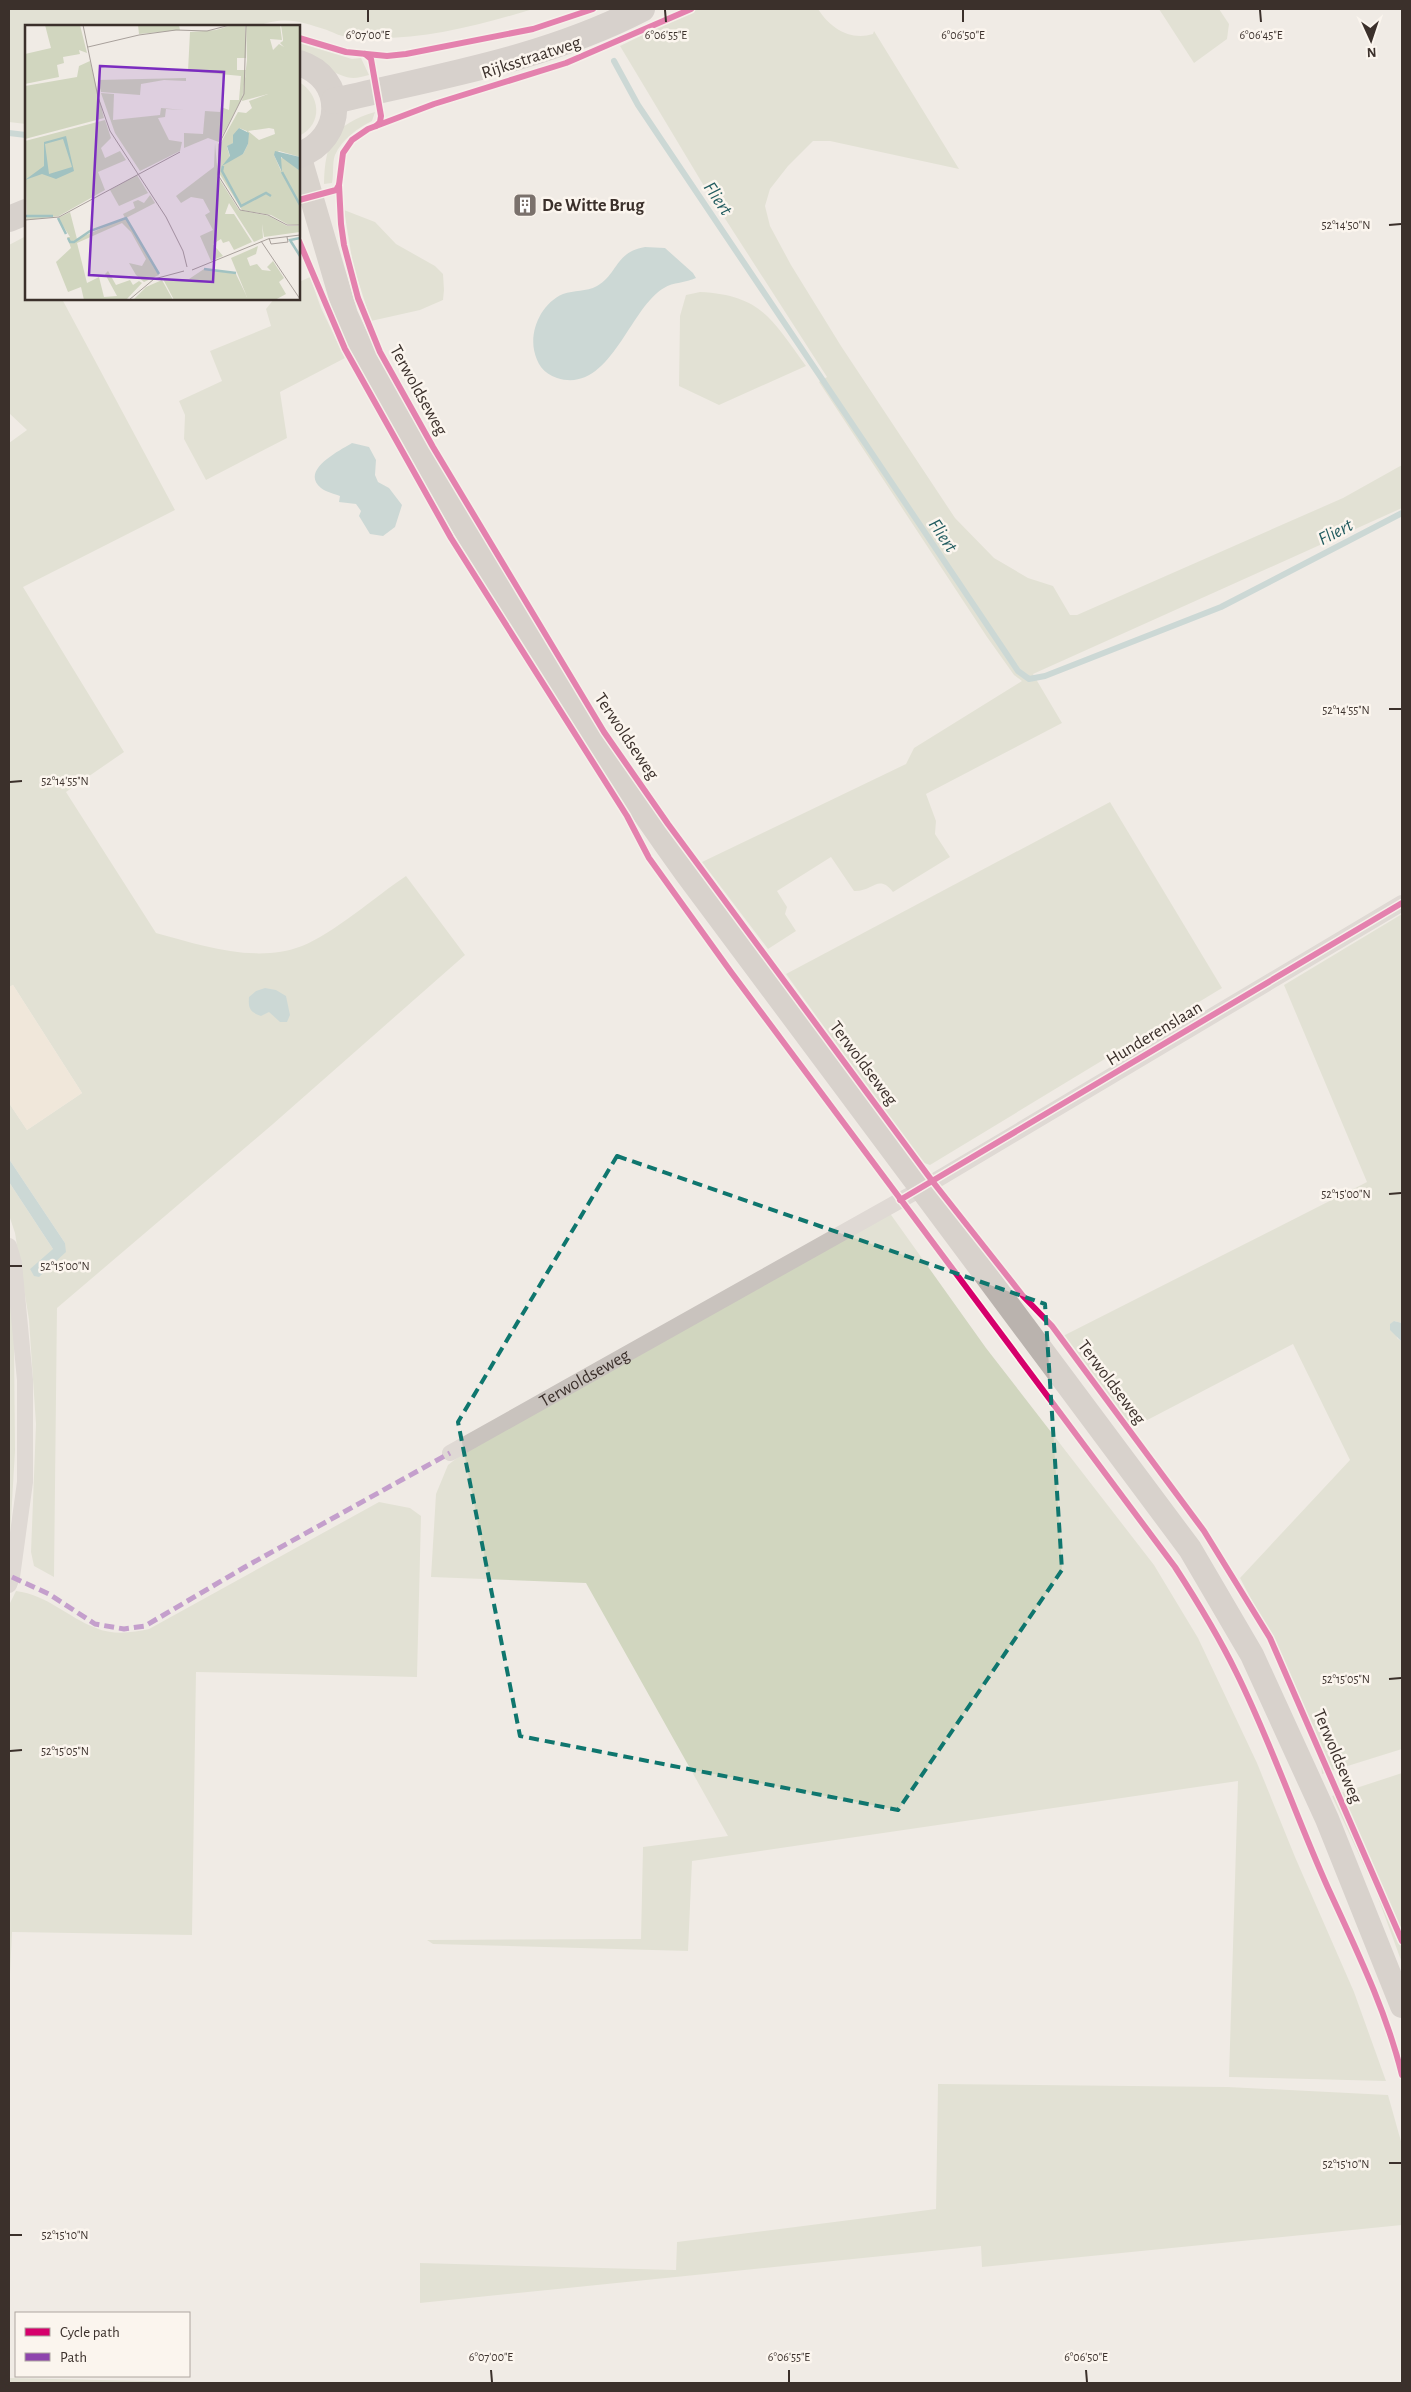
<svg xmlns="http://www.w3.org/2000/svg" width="1411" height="2392" viewBox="0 0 1411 2392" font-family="'Alegreya Sans',sans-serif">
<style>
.green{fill:#d1d6bf}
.sand{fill:#efe3cc}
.water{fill:#a1c2c1}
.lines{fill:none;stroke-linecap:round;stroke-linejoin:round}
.stream{stroke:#a1c2c1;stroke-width:6}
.minor{stroke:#c9c3be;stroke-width:16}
.secondary{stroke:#bab3ae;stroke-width:24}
.primary{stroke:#b8b1ad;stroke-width:26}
.quiet{stroke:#8e44ad;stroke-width:5;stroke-dasharray:10 5;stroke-linecap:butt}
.cycleway-casing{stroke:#fbf5ee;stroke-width:9}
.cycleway{stroke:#d6006c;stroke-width:6}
.marked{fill:none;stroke:#0f766e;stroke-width:4;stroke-dasharray:10 6;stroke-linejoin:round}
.ticks{fill:none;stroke:#3b302b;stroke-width:2}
.labels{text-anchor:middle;stroke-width:5;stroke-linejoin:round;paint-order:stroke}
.street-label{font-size:18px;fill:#3b302b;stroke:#fbf5ee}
.poi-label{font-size:18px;font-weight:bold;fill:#3b302b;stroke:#fbf5ee;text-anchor:start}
.water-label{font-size:19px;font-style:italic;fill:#1f5a5e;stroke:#fbf5ee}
.inset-river{fill:none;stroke:#a1c2c1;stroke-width:2.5}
.inset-road{fill:none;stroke:#a8a09b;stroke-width:1}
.view{fill:#7b2cbf;fill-opacity:0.15;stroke:#7b2cbf;stroke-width:2.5}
.inset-edge{fill:none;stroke:#3b302b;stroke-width:2.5}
.ticks-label{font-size:12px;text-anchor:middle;fill:#3b302b;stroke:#fbf5ee;stroke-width:5;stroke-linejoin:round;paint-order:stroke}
</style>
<rect width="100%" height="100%" fill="#f0ebe5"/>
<g class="green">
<path d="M9,9H533C474,27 412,43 349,37C342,37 334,33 327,30C298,21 287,16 257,26H26V124L9,122Z"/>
<path d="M696,9H818C830,28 850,41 873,34L874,31L959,169L830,141H813L788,166L770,189L765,206L770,226L791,265L841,346L955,518L994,558L1028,578L1053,586L1070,615H1077L1343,498L1402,465V508L1033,674L1062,723L926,794L936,821L935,834L950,857L893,892C878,873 873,892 854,891L831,857L777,891L787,907L785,914L796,931L768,949L702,862L906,764L914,748L1022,681L1014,675L987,637L819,382L827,377L704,186L620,46Z"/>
<path d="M1159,9H1219L1229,24L1227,39L1194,63Z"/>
<path d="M299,43L352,59L361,58L369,75C364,76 358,78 353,78C339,78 313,60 299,53Z"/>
<path d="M299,82C320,94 324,124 299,136Z"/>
<path d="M375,112L372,121C358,128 342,139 335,155C332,163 334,174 332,183L324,184C325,142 334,124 375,112Z"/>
<path d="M344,210L375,222L396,244L435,266L443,274L444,290L443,300L420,310L371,321L353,265Z"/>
<path d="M26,236V299H62L175,510L23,587L124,752L66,792L156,933C201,945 255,964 302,946C333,934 376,896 406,876L465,955L273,1124L57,1308L54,1577L34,1566L31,1552L36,1424L29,1320L15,1233L9,1215V1182L53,1249L65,1243L9,1159V1103L27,1130L82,1093L13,985L9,987V443L27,430L9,413V245Z"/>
<path d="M310,277L321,308L345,358L280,392L287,438L206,480L184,439L185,415L179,401L222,381L210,351L271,326L266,309L274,299H299V282Z"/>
<path d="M700,292C762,295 772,320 806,366L719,405L679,386L680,316L686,295Z"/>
<path d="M1110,802L1222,988L930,1165L924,1163L914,1152L786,974Z"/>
<path d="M1402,914V1323L1394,1321L1397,1338L1402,1342V1749L1322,1774L1318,1740L1277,1648L1240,1578L1350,1460L1293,1344L1132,1428L1063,1336L1367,1182L1284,985Z"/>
<path d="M889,1212L986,1348L1154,1565L1198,1638L1257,1763L1295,1857L1354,1992L1386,2081L1229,2077L1238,1781L692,1861L688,1951L433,1944L427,1940L641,1939L643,1847L728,1836L586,1583L431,1577L436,1494L448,1465L462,1454Z"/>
<path d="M9,1287L14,1339L15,1451L9,1553Z"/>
<path d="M379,1502L410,1508L421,1516L417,1677L196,1672L192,1935L12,1932L9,1996V1605L16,1591C48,1595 67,1617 96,1628C112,1635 132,1633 149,1629Z"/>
<path d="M1402,1773V1963L1376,1892L1332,1796Z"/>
<path d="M938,2084L1228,2087L1388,2095L1402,2145V2225L982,2267L981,2246L420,2303V2263L676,2270L677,2242L936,2209Z"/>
<path d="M9,2377L10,2378L237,2383H9Z"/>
</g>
<path class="sand" d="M13,985L82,1093L27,1130L9,1103V987Z"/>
<g class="water">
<path d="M645,247L665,248L693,273L696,278C686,283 673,282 664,288C629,308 610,395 557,378C543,373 537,364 534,350C530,329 542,303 563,294C574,290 586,292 597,286C618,274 615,252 645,247Z"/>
<path d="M352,443L369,447L376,460L375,475L378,482L389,488L402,505L395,527L383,536L370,534L359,516L361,511L356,504L339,502L340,496C335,494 326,492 321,488C299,470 341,450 352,443Z"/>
<path d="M265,988L276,990L286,996L290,1015L287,1022H280L269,1012L261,1016C250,1012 248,1008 249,997L256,991Z"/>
<path d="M9,1159L65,1243L66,1252L39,1277L34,1276L30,1269L53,1249L9,1182Z"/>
<path d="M1394,1321L1402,1323V1342L1390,1330V1324Z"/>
</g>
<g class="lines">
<g class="stream">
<path d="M614,61L638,105L1018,671L1029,679L1045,676L1221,607L1402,513"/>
<path d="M9,133L26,135"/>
</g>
<g class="minor">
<path d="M9,1246L14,1263L25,1380V1482L12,1577L9,1585"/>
<path id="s1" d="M450,1453L933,1182L1402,903"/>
</g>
<path class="secondary" d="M299,155L346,315C376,382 415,444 452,507C525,633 601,755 686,873L1190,1549L1252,1655L1327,1819L1402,2006"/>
<g class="primary">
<path d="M299,63C347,78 345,139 299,155"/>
<path d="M334,101C439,76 545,59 642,9"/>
<path d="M9,219L26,212"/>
</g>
<path class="quiet" d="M12,1577L49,1594L95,1624L124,1629L145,1626L245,1567L450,1453"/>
<g class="cycleway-casing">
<g id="cycleway">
<path d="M299,38L346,52L387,56L406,54L533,29L593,9"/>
<path d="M365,54L371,59L381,116L380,122L376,126"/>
<path d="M339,185L341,224L344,245L358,298L380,352L433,447L604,732L668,824L933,1182L1023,1296L1052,1326L1204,1531L1270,1638L1402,1941"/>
<path d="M299,200L336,190L339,185L343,153L352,140L368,129L434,104L566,63L691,9"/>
<path d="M299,241L345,349L451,538L627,816L649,858L731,972L1175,1567C1197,1601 1218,1635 1236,1672C1271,1742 1296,1817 1328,1888C1356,1949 1386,2010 1402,2075"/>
<path d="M900,1200L1402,903"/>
</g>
</g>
<use href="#cycleway" class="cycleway"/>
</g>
<path d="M0 0H1411V2392H0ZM617,1156L1045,1304L1062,1570L898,1810L520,1736L458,1422Z" fill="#f0ebe5" fill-opacity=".55" fill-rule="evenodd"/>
<path class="marked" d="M617,1156L1045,1304L1062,1570L898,1810L520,1736L458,1422Z"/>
<path class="ticks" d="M368,10V22M665,10L666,22M963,10V22M1260,10L1261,22M1389,225L1401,224M1389,709H1401M10,782L22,781M1389,1194L1401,1193M10,1266H22M1389,1679L1401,1678M10,1751L22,1750M1389,2163H1401M10,2235H22M491,2370L492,2382M789,2370V2382M1086,2370L1087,2382"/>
<defs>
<g id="building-square" transform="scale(1.25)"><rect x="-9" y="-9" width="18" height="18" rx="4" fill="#7a716c" stroke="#fbf5ee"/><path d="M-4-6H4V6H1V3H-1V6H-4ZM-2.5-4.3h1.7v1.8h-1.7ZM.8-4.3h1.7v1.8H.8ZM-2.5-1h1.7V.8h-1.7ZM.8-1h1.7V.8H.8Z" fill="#fff"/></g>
</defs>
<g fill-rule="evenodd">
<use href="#building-square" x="525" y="205"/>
</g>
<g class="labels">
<g class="street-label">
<text transform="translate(531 57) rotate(-18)" y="6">Rijksstraatweg</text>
<text transform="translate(419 390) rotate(61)" y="6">Terwoldseweg</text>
<text transform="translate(627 736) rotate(56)" y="6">Terwoldseweg</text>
<text transform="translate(1154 1033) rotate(-31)" y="6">Hunderenslaan</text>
<text transform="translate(864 1063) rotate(53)" y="6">Terwoldseweg</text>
<text dy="6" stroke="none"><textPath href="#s1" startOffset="154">Terwoldseweg</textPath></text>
<text transform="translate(1112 1382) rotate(53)" y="6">Terwoldseweg</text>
<text transform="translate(1338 1756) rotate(67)" y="6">Terwoldseweg</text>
</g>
<g class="poi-label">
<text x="542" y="211">De Witte Brug</text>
</g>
<g class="water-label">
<text transform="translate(719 198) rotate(56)" y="7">Fliert</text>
<text transform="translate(1335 531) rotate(-27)" y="7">Fliert</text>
<text transform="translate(944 535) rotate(56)" y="7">Fliert</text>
</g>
</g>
<g transform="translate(25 25)">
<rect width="275" height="275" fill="#f0ebe5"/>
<path d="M20,0H55L62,28L54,25L55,29L38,32L39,38L32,40L34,52L0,59V29L26,23ZM113,0H154L155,5L114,9ZM207,0H220L221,33H212V45H221L218,71L194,117L183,113L159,123V108L178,109L180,86L195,87L196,82L204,85L205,75H214L216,51L163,46L165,7L191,5ZM221,0H255L257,15L245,14L248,25L254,19L259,22L255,18L258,16V14L256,0H275V132L254,126L249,130L256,146L255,134L259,132L275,146V200L262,199L246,190L217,185L194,148V121L213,87L221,88L227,83L224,76L243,69L217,76L222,35ZM214,103L222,106L223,119L218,129L205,132L202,122L208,118ZM244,103L249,104L250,109L234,115L223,106ZM65,36L79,93L0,114V61L52,52L54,41ZM161,53V56L139,55L116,59L115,70L76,67L73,55ZM76,68L89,69L88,95L135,90L136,83L159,85L141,84L140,92L133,93L144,115L157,117L155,126L115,146L90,108ZM80,95L86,113L76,123L80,133L95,126L101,135L73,147L80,165L34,191L2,195L0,116ZM190,118L193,152L214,185L244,191L262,201H275V207L239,212L237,199L238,213L229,217L204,178L200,189H209L227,217L209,225L204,216L198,218L196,214L188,219L198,231L186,236L175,211L188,205L180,190L185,187L178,174L166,172L156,178L151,171L189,142ZM112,150L123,168L94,181L85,165ZM125,170L130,178L101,193L134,250L119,257L111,250L104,238L117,241L121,234L106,207L97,198L52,218L62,258L74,252L79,272L92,271L80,249L83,246L91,260L105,255L108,260L114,256L117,258L101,275H59L56,262L43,267L31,237L46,223L42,212H45L33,193L45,187L52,214L100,193L98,189L110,183L108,177L113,175L119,178ZM233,221L231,229L222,233L225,241L232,239L237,245L246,246L242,242L248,236L259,253L254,257L261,269L250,275H149L138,254H164L179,244L211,249L222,272L206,233ZM137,255L148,275H108L121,262Z" fill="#d1d6bf" fill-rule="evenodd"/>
<path d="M214,103L224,108L223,119L218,129L197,141L205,131L202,121L208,118V110ZM41,111L49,146L31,154L17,149L0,155L19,141V117ZM38,114L47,142L24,149L20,119ZM250,126L275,132V146L256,132L257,147L249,130Z" fill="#a1c2c1" fill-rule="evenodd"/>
<path class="inset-river" d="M198,141L197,146L216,181L241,168L246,171M257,147L275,180M0,191H28M33,193L41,209M43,213L45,217H49L65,206L101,193L134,249M275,213L265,215L275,231M179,244L211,248"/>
<path class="inset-road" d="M58,0L73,72L85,106L141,192L158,226L162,242M221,0L219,69L194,119L193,150L215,185L243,190L262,200H275M63,22L114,10L151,5L182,6L205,0M0,195L34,192L155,127M244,213L246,219L263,217L262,212M236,216L275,274M167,245L243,214L275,210M104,275L129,254L159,246"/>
<path class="view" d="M75,41L199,47L188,257L64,250Z"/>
<rect width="275" height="275" class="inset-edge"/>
</g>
<g class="ticks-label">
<text x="368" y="39">6°07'00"E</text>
<text x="666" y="39">6°06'55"E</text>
<text x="963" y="39">6°06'50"E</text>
<text x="1261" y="39">6°06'45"E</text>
<text x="1346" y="229">52°14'50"N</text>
<text x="1346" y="714">52°14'55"N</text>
<text x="65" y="785">52°14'55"N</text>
<text x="1346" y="1198">52°15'00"N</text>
<text x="65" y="1270">52°15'00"N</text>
<text x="1346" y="1683">52°15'05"N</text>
<text x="65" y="1755">52°15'05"N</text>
<text x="1346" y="2168">52°15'10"N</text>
<text x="65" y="2239">52°15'10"N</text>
<text x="491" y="2361">6°07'00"E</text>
<text x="789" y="2361">6°06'55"E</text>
<text x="1086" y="2361">6°06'50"E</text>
</g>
<rect width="1411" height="2392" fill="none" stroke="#3b302b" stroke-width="20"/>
<rect x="15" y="2312" width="175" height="65" fill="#fbf5ee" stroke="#aea6a0"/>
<rect x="25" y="2328" width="25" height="8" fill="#d6006c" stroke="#aea6a0"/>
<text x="60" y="2337" font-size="15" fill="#3b302b">Cycle path</text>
<rect x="25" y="2353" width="25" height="8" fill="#8e44ad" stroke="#aea6a0"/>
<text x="60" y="2362" font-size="15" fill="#3b302b">Path</text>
<g transform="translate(1371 40) rotate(177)" stroke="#fbf5ee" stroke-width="4" paint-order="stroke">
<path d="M0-4L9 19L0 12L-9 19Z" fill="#3b302b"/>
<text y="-8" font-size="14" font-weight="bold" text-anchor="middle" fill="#3b302b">N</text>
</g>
</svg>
